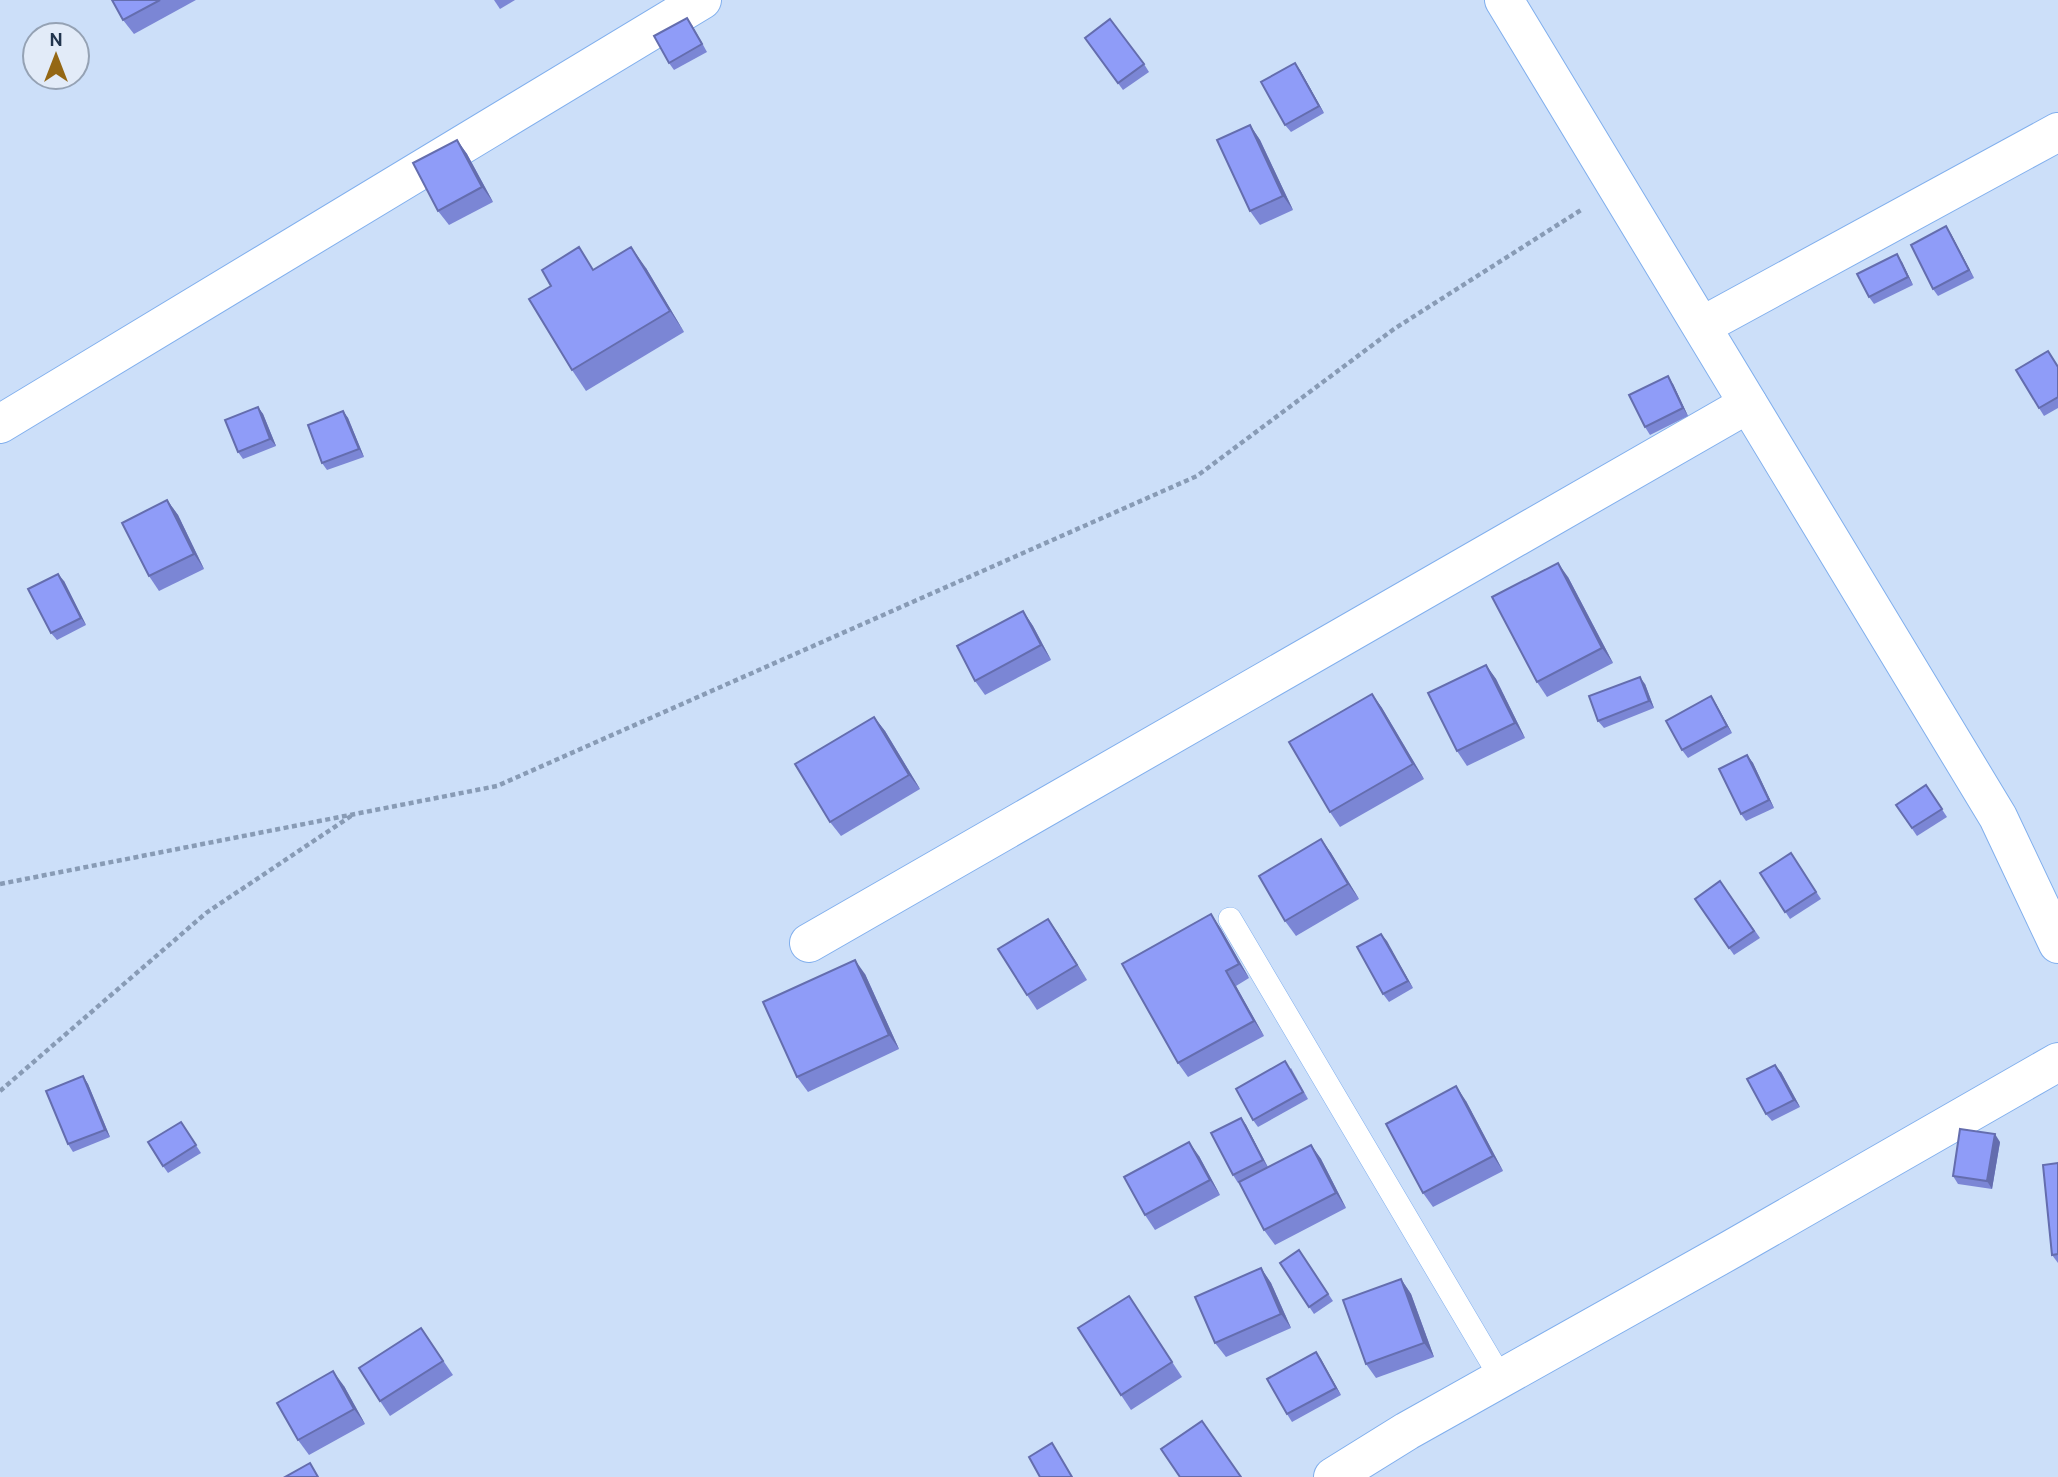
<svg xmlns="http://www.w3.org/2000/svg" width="2058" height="1477" viewBox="0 0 2058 1477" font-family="Overpass,sans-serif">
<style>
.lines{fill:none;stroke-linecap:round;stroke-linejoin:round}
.lane-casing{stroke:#81afed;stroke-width:24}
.street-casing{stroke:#81afed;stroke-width:40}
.path{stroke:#889bb5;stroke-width:4.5;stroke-dasharray:5 3.5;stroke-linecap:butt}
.lane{stroke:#fff;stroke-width:23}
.street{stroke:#fff;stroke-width:38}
.wall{fill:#7b86d5}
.shaded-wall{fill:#646dae}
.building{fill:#8f9cf8;stroke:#646dae;stroke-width:2}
</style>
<rect width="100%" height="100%" fill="#ccdff9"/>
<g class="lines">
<g class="lane-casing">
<path id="lane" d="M1230,919L1501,1378"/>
</g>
<g class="street-casing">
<g id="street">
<path d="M1504,0L1998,817L2058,944"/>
<path d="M1702,326L2058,132"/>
<path d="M0,424L702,0"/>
<path d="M809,943L1748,404"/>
<path d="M1333,1477L1407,1431L1730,1250L2058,1062"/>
</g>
</g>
<g class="path">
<path d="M0,884L497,786L1197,476L1394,329L1581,210"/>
<path d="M0,1091L206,913L351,816"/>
</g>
<use href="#lane" class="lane"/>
<use href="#street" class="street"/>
</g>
<g class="wall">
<path d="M112,0H196L134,34L123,20Z"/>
<path d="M494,0H515L500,9Z"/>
<path d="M692,25L707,52L674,70L669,63Z"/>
<path d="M1085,38L1144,64L1149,72L1123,90Z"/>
<path d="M1300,70L1324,113L1291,132L1285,125Z"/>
<path d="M1250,125L1260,140L1293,210L1260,225L1250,211Z"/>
<path d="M457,140L467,154L493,202L449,225L438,211Z"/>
<path d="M1951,234L1974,278L1938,296L1933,289Z"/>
<path d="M1902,262L1913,285L1874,304L1869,297Z"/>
<path d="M646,268L684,332L586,391L572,370L595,269Z"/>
<path d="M2058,366V408L2044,416L2039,408Z"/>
<path d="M1673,384L1688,416L1650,435L1645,427Z"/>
<path d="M258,407L263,414L276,446L243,459L238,452Z"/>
<path d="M343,411L348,418L364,457L327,470L322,463Z"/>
<path d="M167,500L178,515L204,569L159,591L149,576Z"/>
<path d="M1568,577L1613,663L1547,697L1537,682Z"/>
<path d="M64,581L86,625L57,640L51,633Z"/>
<path d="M1023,611L1033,626L1051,660L985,695L975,681Z"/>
<path d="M1486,665L1496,679L1525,738L1467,766L1457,751Z"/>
<path d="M1645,684L1654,708L1604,728L1598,721Z"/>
<path d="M1372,694L1382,708L1424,779L1340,827L1330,812Z"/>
<path d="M1716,704L1732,733L1688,758L1682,750Z"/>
<path d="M874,717L885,731L920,789L841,836L830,822Z"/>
<path d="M1747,755L1753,763L1774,808L1746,821L1741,814Z"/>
<path d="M1926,785L1947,817L1917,836L1896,805Z"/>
<path d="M1321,839L1331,853L1359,899L1296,936L1285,921Z"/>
<path d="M1791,853L1821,899L1790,919L1760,873Z"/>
<path d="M1720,881L1760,938L1734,955L1695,899Z"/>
<path d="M1211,914L1221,929L1249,978L1236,986L1264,1036L1188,1077L1178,1063Z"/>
<path d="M1048,919L1087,980L1037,1010L1027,995Z"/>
<path d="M1381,934L1413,988L1389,1002L1383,994Z"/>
<path d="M865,974L899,1049L808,1092L797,1077Z"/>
<path d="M1291,1068L1308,1099L1258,1127L1253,1120Z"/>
<path d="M1781,1072L1800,1107L1772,1121L1766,1114Z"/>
<path d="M83,1076L88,1084L110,1137L73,1152L68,1144Z"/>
<path d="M1466,1101L1503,1171L1433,1207L1423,1193Z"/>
<path d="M1241,1118L1246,1125L1268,1167L1311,1145L1321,1159L1346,1208L1275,1245L1264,1230L1239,1182L1238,1183L1233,1175Z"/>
<path d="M181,1122L201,1153L168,1173L163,1166Z"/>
<path d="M2000,1142L1992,1189L1958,1184L1953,1176Z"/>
<path d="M1199,1156L1220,1195L1155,1230L1145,1215Z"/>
<path d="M2058,1163V1263L2052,1255Z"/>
<path d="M1299,1250L1333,1301L1314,1314L1280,1263Z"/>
<path d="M1261,1268L1271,1283L1291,1328L1226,1357L1215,1343Z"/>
<path d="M1401,1279L1411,1294L1434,1357L1376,1378L1366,1364Z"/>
<path d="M1129,1296L1182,1377L1131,1410L1121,1395Z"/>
<path d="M421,1328L453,1375L390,1416L380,1401Z"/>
<path d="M1316,1352L1341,1395L1292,1422L1287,1414Z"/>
<path d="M344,1386L365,1424L309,1455L298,1440Z"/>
</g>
<g class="shaded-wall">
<path d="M1295,63L1300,70L1324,113L1319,106Z"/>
<path d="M1250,125L1260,140L1293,210L1283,196Z"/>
<path d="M457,140L467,154L493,202L482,187Z"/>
<path d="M1946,226L1951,234L1974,278L1969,270Z"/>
<path d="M631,247L646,268L684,332L670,311Z"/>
<path d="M1897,254L1902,262L1913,285L1908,277Z"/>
<path d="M1668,376L1673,384L1688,416L1683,408Z"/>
<path d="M258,407L263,414L276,446L270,439Z"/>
<path d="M343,411L348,418L364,457L359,449Z"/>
<path d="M167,500L178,515L204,569L194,554Z"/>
<path d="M1558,563L1568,577L1613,663L1602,648Z"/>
<path d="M58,574L64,581L86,625L81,618Z"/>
<path d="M1023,611L1033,626L1051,660L1041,645Z"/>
<path d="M1486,665L1496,679L1525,738L1515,723Z"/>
<path d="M1640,677L1645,684L1654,708L1649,701Z"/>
<path d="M1372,694L1382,708L1424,779L1413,764Z"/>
<path d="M1711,696L1716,704L1732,733L1727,726Z"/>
<path d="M874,717L885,731L920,789L909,775Z"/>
<path d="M1747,755L1753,763L1774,808L1769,800Z"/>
<path d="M1321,839L1331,853L1359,899L1348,884Z"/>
<path d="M1211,914L1221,929L1249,978L1239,964Z"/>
<path d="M1048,919L1058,933L1087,980L1077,965Z"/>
<path d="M1381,934L1387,941L1413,988L1408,981Z"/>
<path d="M855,960L865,974L899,1049L889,1035Z"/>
<path d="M1226,971L1236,986L1264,1036L1254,1021Z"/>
<path d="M1775,1065L1781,1072L1800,1107L1794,1100Z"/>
<path d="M83,1076L88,1084L110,1137L105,1130Z"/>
<path d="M1456,1086L1466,1101L1503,1171L1493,1156Z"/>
<path d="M1241,1118L1246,1125L1268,1168L1263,1160Z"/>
<path d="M1995,1134L2000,1142L1992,1189L1987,1181Z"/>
<path d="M1189,1142L1199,1156L1220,1195L1210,1180Z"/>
<path d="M1311,1145L1321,1159L1346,1208L1336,1193Z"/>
<path d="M1261,1268L1271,1283L1291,1328L1281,1314Z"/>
<path d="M1401,1279L1411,1294L1434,1357L1424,1343Z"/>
<path d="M1316,1352L1321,1359L1341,1395L1336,1388Z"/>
<path d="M333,1371L344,1386L365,1424L354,1409Z"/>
</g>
<g class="building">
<path d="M112,0H160L123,20Z"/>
<path d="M687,18L702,44L669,63L654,36Z"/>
<path d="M1110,19L1144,64L1118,83L1085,38Z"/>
<path d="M1295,63L1319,106L1285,125L1261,82Z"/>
<path d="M1250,125L1283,196L1250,211L1217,140Z"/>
<path d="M457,140L482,187L438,211L413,163Z"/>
<path d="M1946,226L1969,270L1933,289L1911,245Z"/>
<path d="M579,247L593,270L631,247L670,311L572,370L529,299L551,286L542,270Z"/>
<path d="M1897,254L1908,277L1869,297L1857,274Z"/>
<path d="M2048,351L2058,367V397L2039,408L2016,370Z"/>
<path d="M1668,376L1683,408L1645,427L1629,395Z"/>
<path d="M258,407L270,439L238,452L225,420Z"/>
<path d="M343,411L359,449L322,463L308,425Z"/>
<path d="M167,500L194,554L149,576L122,523Z"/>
<path d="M1558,563L1602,648L1537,682L1492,597Z"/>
<path d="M58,574L81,618L51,633L28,589Z"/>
<path d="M1023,611L1041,645L975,681L957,646Z"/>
<path d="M1486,665L1515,723L1457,751L1428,693Z"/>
<path d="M1640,677L1649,701L1598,721L1589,696Z"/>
<path d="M1372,694L1413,764L1330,812L1289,742Z"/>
<path d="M1711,696L1727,726L1682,750L1666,721Z"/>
<path d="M874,717L909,775L830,822L795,764Z"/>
<path d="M1747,755L1769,800L1741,814L1719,769Z"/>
<path d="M1926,785L1942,809L1912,828L1896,805Z"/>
<path d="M1321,839L1348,884L1285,921L1259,876Z"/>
<path d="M1791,853L1816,892L1785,912L1760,873Z"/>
<path d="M1720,881L1754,931L1729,948L1695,899Z"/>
<path d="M1211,914L1239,964L1226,971L1254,1021L1178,1063L1122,964Z"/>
<path d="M1048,919L1077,965L1027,995L998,949Z"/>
<path d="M1381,934L1408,981L1383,994L1357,947Z"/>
<path d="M855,960L889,1035L797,1077L763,1002Z"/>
<path d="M1285,1061L1303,1092L1253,1120L1236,1089Z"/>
<path d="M1775,1065L1794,1100L1766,1114L1747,1079Z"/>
<path d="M83,1076L105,1130L68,1144L46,1091Z"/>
<path d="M1456,1086L1493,1156L1423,1193L1386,1124Z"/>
<path d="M1241,1118L1263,1160L1233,1175L1211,1133Z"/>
<path d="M181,1122L196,1145L163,1166L148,1142Z"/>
<path d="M1960,1129L1995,1134L1987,1181L1953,1176Z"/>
<path d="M1189,1142L1210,1180L1145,1215L1124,1177Z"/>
<path d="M1311,1145L1336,1193L1264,1230L1239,1182Z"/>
<path d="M2058,1163V1254L2052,1255L2043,1165Z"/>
<path d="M1299,1250L1328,1294L1309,1307L1280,1263Z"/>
<path d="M1261,1268L1281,1314L1215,1343L1195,1297Z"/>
<path d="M1401,1279L1424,1343L1366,1364L1343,1300Z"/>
<path d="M1129,1296L1172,1362L1121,1395L1078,1328Z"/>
<path d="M421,1328L443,1361L380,1401L359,1368Z"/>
<path d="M1316,1352L1336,1388L1287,1414L1267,1379Z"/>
<path d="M333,1371L354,1409L298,1440L277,1403Z"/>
<path d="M1202,1421L1241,1477H1180L1161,1449Z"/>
<path d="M1052,1443L1072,1477H1040L1029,1457Z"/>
<path d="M310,1463L318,1477H285Z"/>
</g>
<g transform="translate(56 56)"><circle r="33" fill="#e2ebf8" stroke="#95a2b4" stroke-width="2"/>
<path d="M0-5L12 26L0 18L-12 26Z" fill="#946714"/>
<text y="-10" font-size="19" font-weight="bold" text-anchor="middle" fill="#21344d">N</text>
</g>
</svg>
